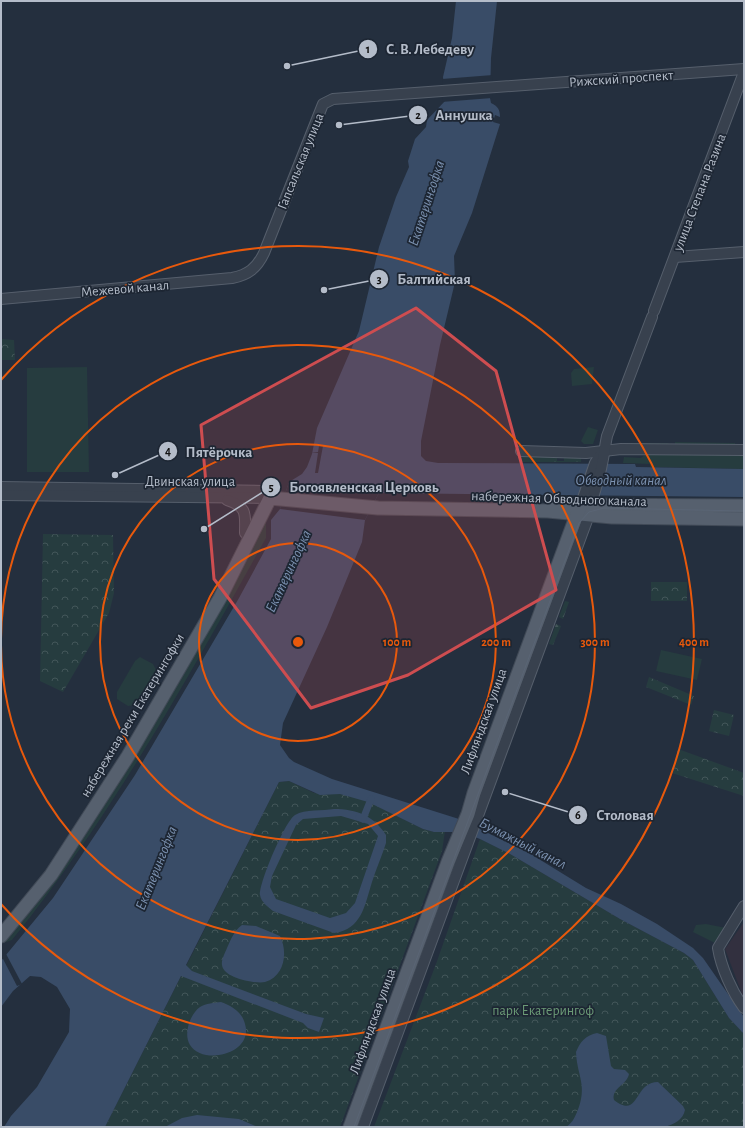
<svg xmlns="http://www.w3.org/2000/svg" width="745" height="1128" viewBox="0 0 745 1128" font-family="'Alegreya Sans',sans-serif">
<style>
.medical{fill:#32303f}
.grass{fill:#263c3f}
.forest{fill:url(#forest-firs)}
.park{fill:url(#park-crowns)}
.water{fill:#394c67;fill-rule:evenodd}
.pier{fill:#242f3e}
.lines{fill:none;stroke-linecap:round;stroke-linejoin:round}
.canal{stroke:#394c67;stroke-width:7}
.minor-casing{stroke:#565f6c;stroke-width:12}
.major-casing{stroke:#414a57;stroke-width:15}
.minor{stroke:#38414e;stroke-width:10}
.major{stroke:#56606e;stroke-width:13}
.tram{stroke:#5a6575;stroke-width:1}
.marked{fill:#ce4d50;fill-opacity:0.2;stroke:#ce4d50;stroke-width:3;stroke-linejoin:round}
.ring{fill:none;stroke:#e8590c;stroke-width:2}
.labels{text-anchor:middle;stroke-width:3.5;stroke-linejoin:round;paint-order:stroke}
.street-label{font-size:14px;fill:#b4bcc9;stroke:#1d2633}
.park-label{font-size:14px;fill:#6b9a76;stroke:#1d2633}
.water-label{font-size:15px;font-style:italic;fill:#7c92b1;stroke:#1d2633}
.centre{fill:#e8590c;stroke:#1d2633;stroke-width:2}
.ring-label{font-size:12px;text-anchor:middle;font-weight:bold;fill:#e8590c;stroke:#1d2633;stroke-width:3.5;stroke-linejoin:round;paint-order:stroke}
.leader{fill:none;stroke:#b4bcc9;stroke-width:1.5}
.callout-dot{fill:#b4bcc9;stroke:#1d2633;stroke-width:1.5}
.mark-label{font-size:12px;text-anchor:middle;font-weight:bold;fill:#111}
.callout-label{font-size:15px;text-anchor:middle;font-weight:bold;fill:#b4bcc9;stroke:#1d2633;stroke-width:3.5;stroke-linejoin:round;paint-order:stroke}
</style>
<defs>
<pattern id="forest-firs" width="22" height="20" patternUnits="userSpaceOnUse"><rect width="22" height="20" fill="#263c3f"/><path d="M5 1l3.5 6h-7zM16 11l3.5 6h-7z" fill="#435659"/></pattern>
<pattern id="park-crowns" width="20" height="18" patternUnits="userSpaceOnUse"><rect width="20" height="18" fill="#263c3f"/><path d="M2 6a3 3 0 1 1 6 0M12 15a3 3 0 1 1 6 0" fill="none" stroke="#435659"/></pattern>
</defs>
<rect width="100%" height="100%" fill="#242f3e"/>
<path class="medical" d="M744,922V999L725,949Z"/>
<g class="grass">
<path d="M87,367L89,472H27V368Z"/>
<path d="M594,367L592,384L572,386L571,373L574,369Z"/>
<path d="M588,427L598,430L593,444H584L581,441Z"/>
<path d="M675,442L735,443V444H675Z"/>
<path d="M624,443H669L668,444H624Z"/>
<path d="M744,453V469L650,467V464L623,463L624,457L641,458L646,454Z"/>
<path d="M266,518V538C189,676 112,816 12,940L3,943V939L39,896Z"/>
<path d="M661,650L702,659L697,680L656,671Z"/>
<path d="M140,657L153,664L156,670L136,705L128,706L117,699V692L135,661Z"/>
<path d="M706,924L726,928L717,944L693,932L696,925Z"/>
</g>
<g class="forest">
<path d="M521,453L557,457V461H564V458H581V462H521Z"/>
<path d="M565,601L569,602L563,619L559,617Z"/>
<path d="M556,624L561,626L553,645L549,644Z"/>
</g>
<g class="park">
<path d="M1,339L14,340L15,360H1Z"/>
<path d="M43,534L113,535L114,593L109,613L63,692L40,681Z"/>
<rect x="651" y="582" width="36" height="19"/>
<path d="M649,677L694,696L691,705L646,687Z"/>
<path d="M714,710L734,715L729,736L709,731Z"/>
<path d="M678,749L744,773V796L672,773Z"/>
<path d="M289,781L314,793L341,794L365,800L423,829L434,832L445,831L442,851L340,1127H105L279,782Z"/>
<path d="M480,839L510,854L620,919L684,953L693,960L729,1018L744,1034V1127H374L436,964Z"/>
</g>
<g class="water">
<path d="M456,1H497L491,58L490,98L491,103C498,106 500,110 500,117L495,115L493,122L500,124L472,213L454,256L455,282L440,345L421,441V456L426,461L438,463L635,464L636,467L744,469V497L379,493L365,520L362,542L327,627L283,723L280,745L289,758L294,762L332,779L459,819L529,853L586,888L621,904L657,924L693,948L703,958L744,1017V1034L729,1018L693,960L684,953L620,919L510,854L480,839L462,832H434L423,829L368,802L340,794L320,795L289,781L279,782L186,965L192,971L306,1014L324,1018L319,1032L308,1028L303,1023L181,976L105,1127H4L11,1116L37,1087L69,1032L70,1009L57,987L41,977L30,976L13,991L1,1007V961L53,898L135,775L239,598L271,539V520L280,509L289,482L302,474L307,467L312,454L317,428L359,331L379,247L396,197L409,167L408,161L415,139L426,127L427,120L445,101L443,77L452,38Z"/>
<path d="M334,809C357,809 374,816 386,835V843C382,856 376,869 372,882C365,904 362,930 334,933L273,911C268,907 261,902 260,895C259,883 285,821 295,815C305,809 323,811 334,809ZM341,816L368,824L378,836L355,903L346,913L330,918L276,899L270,887L272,876L296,825L303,819Z"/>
<path d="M242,925L256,926L280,936C288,952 285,976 265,982C255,984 223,978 222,965C221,960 225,953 227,948C231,939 234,931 242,925Z"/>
<path d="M221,1002C232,1006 242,1012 245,1024C254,1054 203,1066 190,1045C183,1034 190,1014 200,1007C206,1003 214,1003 221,1002Z"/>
<path d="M597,1033L606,1036L611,1066L614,1069L625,1070L629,1074C627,1085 611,1088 614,1100C640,1120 633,1082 658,1082L683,1106L685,1110C683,1120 674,1124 665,1127H566C572,1123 574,1119 577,1112C588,1085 577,1077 576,1052C580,1042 586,1035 597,1033Z"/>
<path d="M197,1115L239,1119L258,1127H165L182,1118Z"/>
</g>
<g class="pier">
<path d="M493,75L492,98L441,102L443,100L442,79Z"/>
<path d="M319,446H323L318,473H315L318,453L311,452H318Z"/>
<path d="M289,482L379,493L365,520L280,509Z"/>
<path d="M5,952L22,984L17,986L2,957Z"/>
</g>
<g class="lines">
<path class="canal" d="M359,817L363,819L371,799"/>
<g class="minor-casing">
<g id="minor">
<path d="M675,257L744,252"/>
<path d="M1,299L232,278C248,275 257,268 264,253L323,104L333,99L744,69"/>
<path d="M654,311L744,72"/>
<path d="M521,451L586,453L621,449L744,450"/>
<path d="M1,487L265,491"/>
<path d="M1,495L270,498"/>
<path d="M227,500C248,507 245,514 245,533"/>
<path d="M581,504L595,463L603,451"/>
<path d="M744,906L718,948C721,967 732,992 744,1008"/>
<path d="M363,1127L589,515C592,497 599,481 602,464C604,455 605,446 607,436L652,317"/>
</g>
</g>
<g class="major-casing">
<g id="major">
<path d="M557,505L744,506"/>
<path d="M1,936L51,875L128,756L220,598L270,498L378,508L548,511L612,517L744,519"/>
<path d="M350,1127L448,862L468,814L474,793L580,506"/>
</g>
</g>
<use href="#minor" class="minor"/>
<use href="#major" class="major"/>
<path class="tram" d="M354,1127L579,523L589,512L604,508L744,511"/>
</g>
<path class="marked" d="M416,308L496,371L556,590L408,675L311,708L214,579L201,425Z"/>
<g class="ring">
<circle cx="298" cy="642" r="99"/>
<circle cx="298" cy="642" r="198"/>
<path d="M1 639A297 297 0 1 1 1 645"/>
<path d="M1 380A396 396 0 1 1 1 904"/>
</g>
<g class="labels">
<g class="street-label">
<text transform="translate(621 78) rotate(-4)" y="5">Рижский проспект</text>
<text transform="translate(300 161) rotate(-68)" y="5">Гапсальская улица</text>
<text transform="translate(699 192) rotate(-69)" y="5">улица Степана Разина</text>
<text transform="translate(125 288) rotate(-5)" y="5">Межевой канал</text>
<text x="190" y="486">Двинская улица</text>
<text transform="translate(559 498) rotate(2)" y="5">набережная Обводного канала</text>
<text transform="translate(132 715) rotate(-59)" y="5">набережная реки Екатерингофки</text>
<text transform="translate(483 721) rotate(-70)" y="5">Лифляндская улица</text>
<text transform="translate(372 1021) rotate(-70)" y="5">Лифляндская улица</text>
</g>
<g class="park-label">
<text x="543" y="1015">парк Екатерингоф</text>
</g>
<g class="water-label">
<text transform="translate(426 203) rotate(-72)" y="5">Екатерингофка</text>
<text x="621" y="485">Обводный канал</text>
<text transform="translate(288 571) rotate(-65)" y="5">Екатерингофка</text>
<text transform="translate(523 843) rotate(27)" y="5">Бумажный канал</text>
<text transform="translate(156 868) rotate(-68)" y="5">Екатерингофка</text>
</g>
</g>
<circle cx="298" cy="642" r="6" class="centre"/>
<g class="ring-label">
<text x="397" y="646">100 m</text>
<text x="496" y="646">200 m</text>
<text x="595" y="646">300 m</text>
<text x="694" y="646">400 m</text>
</g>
<path class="leader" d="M287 66L368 49M339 125L418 115M324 290L379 279M115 475L168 451M204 529L271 487M505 792L578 815"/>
<g class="callout-dot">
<circle cx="287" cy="66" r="4"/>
<circle cx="339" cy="125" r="4"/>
<circle cx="324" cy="290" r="4"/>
<circle cx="115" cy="475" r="4"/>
<circle cx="204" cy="529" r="4"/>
<circle cx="505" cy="792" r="4"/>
<circle cx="368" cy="49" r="10"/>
<circle cx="418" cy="115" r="10"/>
<circle cx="379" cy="279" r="10"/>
<circle cx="168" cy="451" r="10"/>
<circle cx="271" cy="487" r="10"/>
<circle cx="578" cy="815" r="10"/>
</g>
<g class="mark-label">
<text x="368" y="53">1</text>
<text x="418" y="119">2</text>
<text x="379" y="283">3</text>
<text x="168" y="455">4</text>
<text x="271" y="491">5</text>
<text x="578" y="819">6</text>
</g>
<g class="callout-label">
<text x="430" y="54">С. В. Лебедеву</text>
<text x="464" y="120">Аннушка</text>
<text x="434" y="284">Балтийская</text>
<text x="219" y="457">Пятёрочка</text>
<text x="364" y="492">Богоявленская Церковь</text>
<text x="625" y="820">Столовая</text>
</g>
<rect width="745" height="1128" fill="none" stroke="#b4bcc9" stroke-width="4"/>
</svg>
